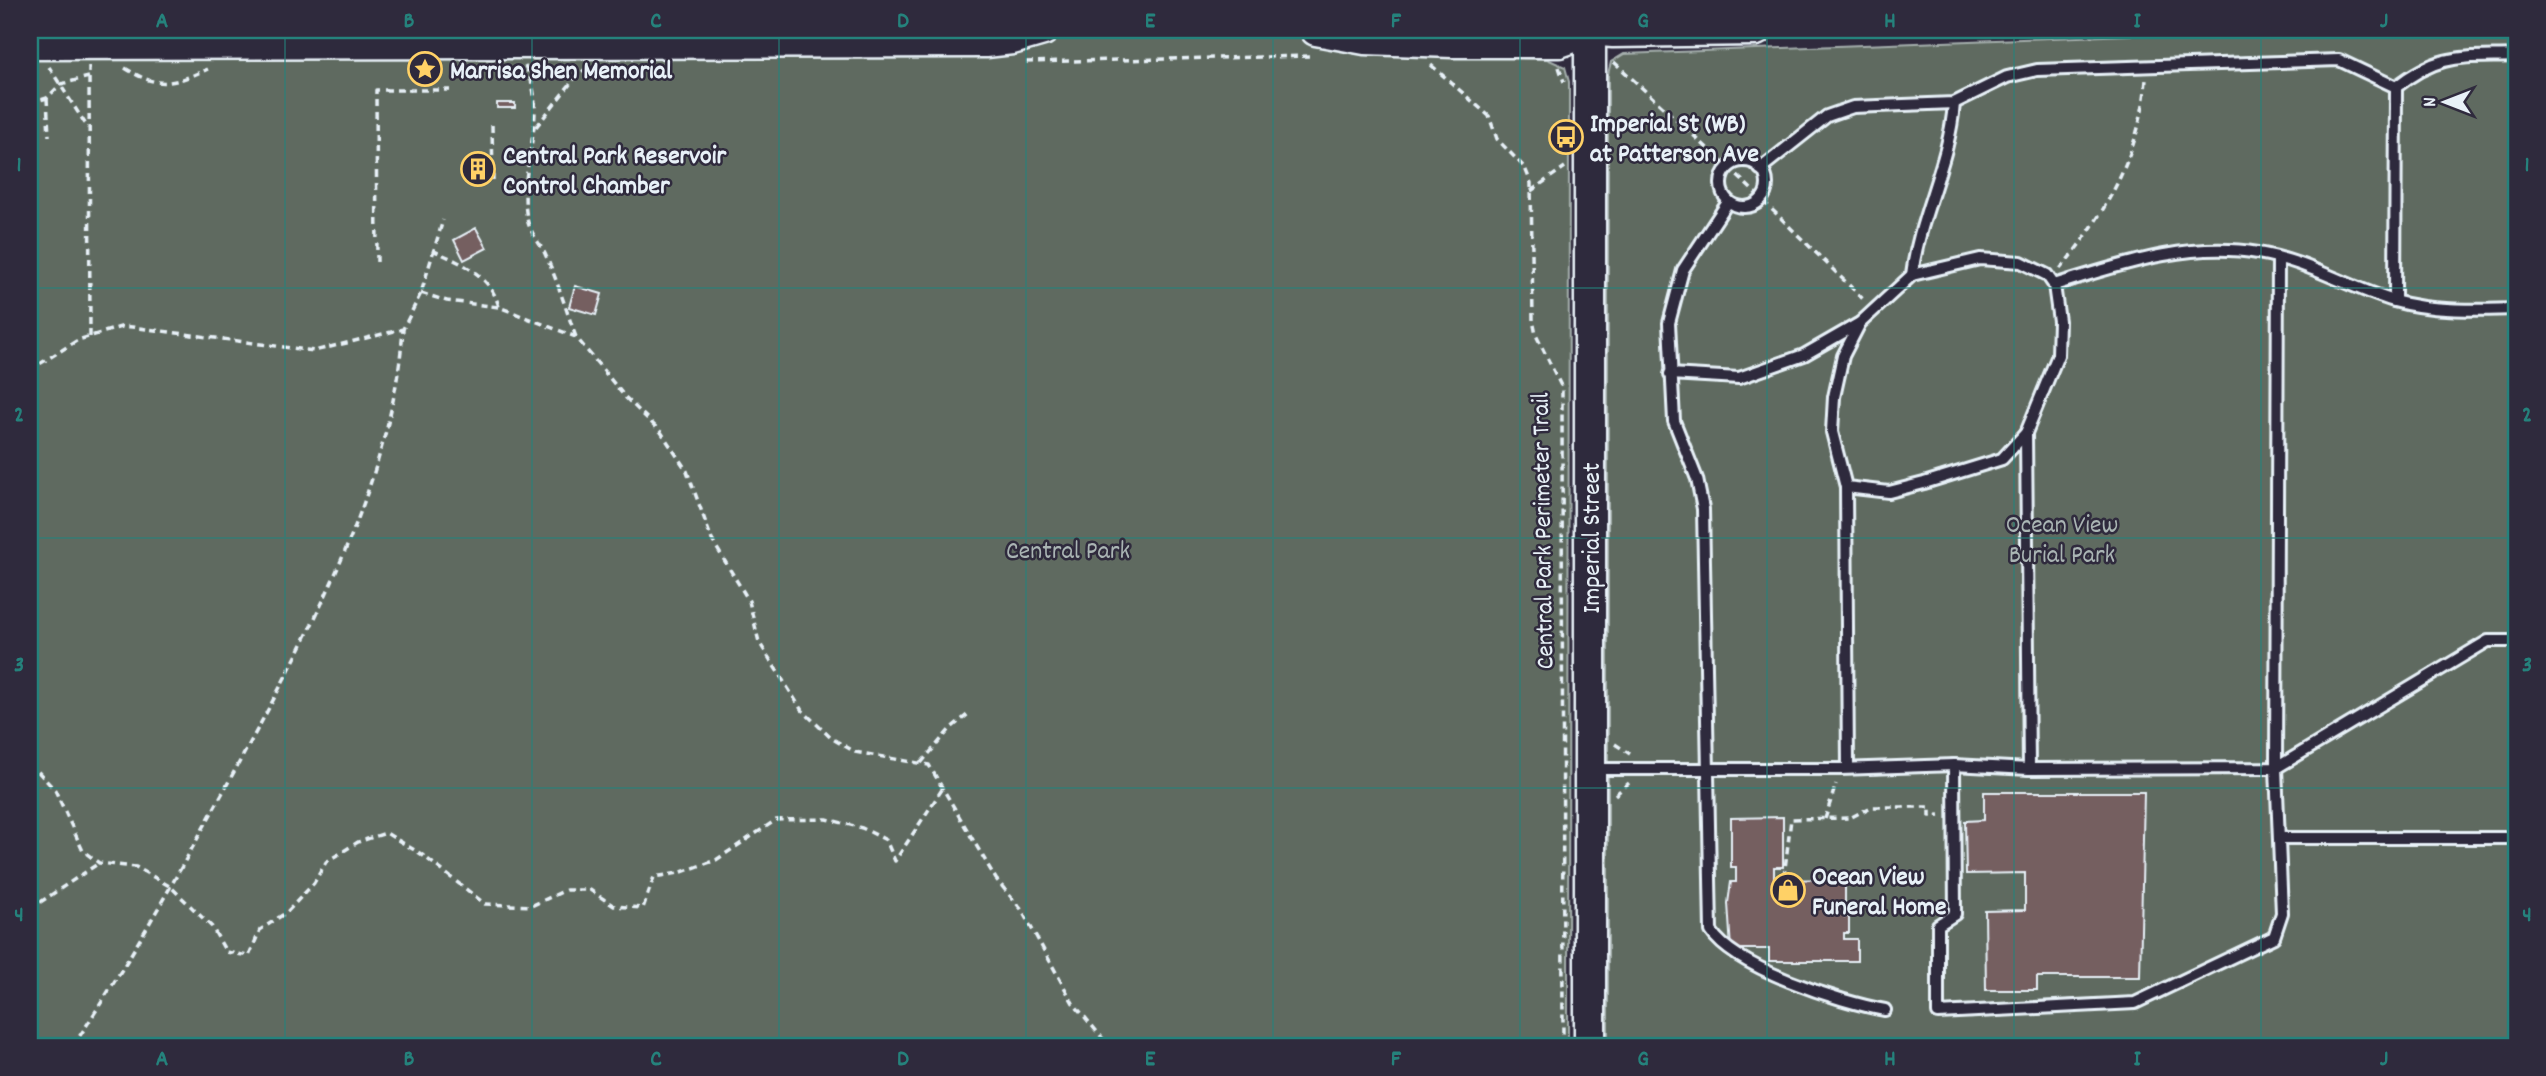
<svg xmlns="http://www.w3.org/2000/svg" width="2546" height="1076" viewBox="0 0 2546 1076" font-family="Dekko,sans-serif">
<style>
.green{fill:#5f6b61;stroke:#a4aeac;stroke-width:2}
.building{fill:#745e61;stroke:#e8f1f8;stroke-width:2}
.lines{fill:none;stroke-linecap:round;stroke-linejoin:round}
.lane-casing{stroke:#e8f1f8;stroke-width:16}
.secondary-casing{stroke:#e8f1f8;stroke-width:35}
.path{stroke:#e8f1f8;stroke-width:3.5;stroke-dasharray:7 5;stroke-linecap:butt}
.lane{stroke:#2f2a3d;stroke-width:10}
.secondary{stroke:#2f2a3d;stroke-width:30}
.grid{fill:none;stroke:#25827c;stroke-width:2;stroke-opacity:0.55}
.labels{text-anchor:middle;stroke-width:5;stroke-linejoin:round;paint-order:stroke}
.poi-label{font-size:26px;font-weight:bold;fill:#e8f1f8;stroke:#2f2a3d;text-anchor:start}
.park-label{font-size:26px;fill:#aab5b4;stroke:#2f2a3d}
.street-label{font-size:26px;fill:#e8f1f8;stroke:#2f2a3d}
.neatline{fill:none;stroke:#25827c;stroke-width:2.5}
.grid-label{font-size:23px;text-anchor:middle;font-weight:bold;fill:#25827c}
</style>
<rect width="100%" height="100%" fill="#2f2a3d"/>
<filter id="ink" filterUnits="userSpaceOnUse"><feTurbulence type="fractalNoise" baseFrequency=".0143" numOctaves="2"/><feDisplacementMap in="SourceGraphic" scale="14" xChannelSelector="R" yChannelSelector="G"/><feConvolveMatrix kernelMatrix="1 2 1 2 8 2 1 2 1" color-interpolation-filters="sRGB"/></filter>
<g filter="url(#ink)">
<g class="green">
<path d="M1074,30H1278L1344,48L1375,53L1547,59L1565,67L1569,82L1568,1046H30V52L999,56L1022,53Z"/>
<path d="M2264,30H2516V1046H1608V74L1611,62L1624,54Z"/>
</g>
<g class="building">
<rect x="497" y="103" width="18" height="5"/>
<path d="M475,161H481V177L475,178Z"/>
<path d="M476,228L487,248L464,260L454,240Z"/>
<path d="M575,286L602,294L596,315L569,307Z"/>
<path d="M1984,792H2144L2140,977H2037V990H1986L1985,911L2025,910V873L1966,874L1965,821L1984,820Z"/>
<path d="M1783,817V867H1774V880L1845,879V917H1849V933H1844V939H1857V961H1769V949H1731L1728,903L1731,882H1736V867H1731V818Z"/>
</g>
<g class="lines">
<g class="lane-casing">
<g id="lane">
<circle cx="1744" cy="184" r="23"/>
<path d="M1760,169L1827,116L1853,107L1954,103L2007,77L2037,70L2339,60L2396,87C2440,52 2463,58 2516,56"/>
<path d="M1728,202L1683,270L1669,323L1674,421L1697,479L1703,509L1711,931C1735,968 1840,1002 1885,1010"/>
<path d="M1912,275C1919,216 1950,162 1954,103"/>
<path d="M2054,285C2120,265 2187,241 2258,253C2307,261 2347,287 2394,301C2433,312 2476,310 2516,309"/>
<path d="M2395,301L2396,87"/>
<path d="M1670,374L1739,378L1804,355L1858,324"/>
<path d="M2026,433L2029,769"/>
<path d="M1846,487L1889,492L1924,483L2002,459L2026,433L2058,355L2059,321L2054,285L2047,275L2021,262L1980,259L1912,275L1860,323L1843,356L1834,397L1832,432L1846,487L1848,768"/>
<path d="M1954,765L1955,914L1938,925V1013L2135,1003L2274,937L2282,913L2276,768L2278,258"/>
<path d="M1591,769H1840L1954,765L2029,769L2276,768L2488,641H2516"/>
<path d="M2279,838H2516"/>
</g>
</g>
<g class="secondary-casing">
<g id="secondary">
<path d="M1316,30L1365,39L1453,42H1559L1590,31"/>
<path d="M1588,30L1613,32L1756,30"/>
<path d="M1590,30V1046"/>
<path d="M30,44L986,42L1012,39L1043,30"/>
</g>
</g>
<g class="path">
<path d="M1026,62L1312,56"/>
<path d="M1614,62L1744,182L1863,299"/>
<path d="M1431,65L1489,116L1497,139L1525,168L1531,183L1533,320L1536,335L1562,388L1563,1046"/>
<path d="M89,66L90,337"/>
<path d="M525,66C551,115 517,166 527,218C529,232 541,244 546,256C558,282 566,310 576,337"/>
<path d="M49,67L88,128"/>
<path d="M1559,67L1564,82"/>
<path d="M125,68C160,90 172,84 208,69"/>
<path d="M47,98L49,136"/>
<path d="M30,103L47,98L61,84L89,77"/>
<path d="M492,125L493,180"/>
<path d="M536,127L575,78L588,67"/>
<path d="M1531,191L1565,167"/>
<path d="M432,250C460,262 491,275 499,307"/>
<path d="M377,262L376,90H450"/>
<path d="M2060,269C2106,214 2141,152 2146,79"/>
<path d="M421,293L447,301L499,307L576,337L625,397L661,432L687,471L712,540L749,601L759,642L801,709L831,738L855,752L929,765L996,879L1021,909L1073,1003L1109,1046"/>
<path d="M30,370L78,340L124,326L314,351L403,329L421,293L443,220"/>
<path d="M1615,744L1630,754"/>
<path d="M30,763L55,790L83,851L99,863L136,867L171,887L212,927L226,952L249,956L260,930L287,912L314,883L326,862L358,842L386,833L421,854L485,904L531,906L566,890H590L614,906L643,908L654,877L679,873L716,860L776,820L827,819L862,828L886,840L895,861L943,788"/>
<path d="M921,763L951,728L971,712"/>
<path d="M1615,795L1629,783"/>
<path d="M1825,819L1836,784"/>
<path d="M1784,877L1791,819L1850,818L1871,807H1930V816L1940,815"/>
<path d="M30,909L99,863"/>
<path d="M73,1046C130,961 180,871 229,781C304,645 392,486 403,329"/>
</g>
<use href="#lane" class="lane"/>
<use href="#secondary" class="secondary"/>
</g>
</g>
<path class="grid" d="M285,30V1046M532,30V1046M779,30V1046M1026,30V1046M1273,30V1046M1520,30V1046M1767,30V1046M2014,30V1046M2261,30V1046M30,288H2516M30,538H2516M30,788H2516"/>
<defs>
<g id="sight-ring" transform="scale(1.75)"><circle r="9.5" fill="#2f2a3d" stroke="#ffd166" stroke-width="1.5"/><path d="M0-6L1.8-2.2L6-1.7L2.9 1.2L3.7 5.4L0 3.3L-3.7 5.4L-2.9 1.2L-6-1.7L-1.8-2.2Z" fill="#ffd166"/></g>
<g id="bus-ring" transform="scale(1.75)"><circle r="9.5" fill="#2f2a3d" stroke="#ffd166" stroke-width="1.5"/><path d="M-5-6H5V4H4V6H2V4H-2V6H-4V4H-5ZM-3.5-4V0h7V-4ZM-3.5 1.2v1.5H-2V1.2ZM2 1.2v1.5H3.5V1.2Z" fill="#ffd166"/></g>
<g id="building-ring" transform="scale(1.75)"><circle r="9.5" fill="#2f2a3d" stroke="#ffd166" stroke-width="1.5"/><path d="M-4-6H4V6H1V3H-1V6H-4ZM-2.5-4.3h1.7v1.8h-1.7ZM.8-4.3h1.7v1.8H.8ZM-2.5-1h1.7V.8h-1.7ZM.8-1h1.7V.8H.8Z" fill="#ffd166"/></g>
<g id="shop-ring" transform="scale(1.75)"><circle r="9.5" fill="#2f2a3d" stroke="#ffd166" stroke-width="1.5"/><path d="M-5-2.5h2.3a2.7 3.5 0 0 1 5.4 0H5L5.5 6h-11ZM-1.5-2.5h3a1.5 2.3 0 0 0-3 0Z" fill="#ffd166"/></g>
</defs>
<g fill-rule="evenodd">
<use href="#sight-ring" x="425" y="69"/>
<use href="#bus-ring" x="1566" y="137"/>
<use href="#building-ring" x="478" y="169"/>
<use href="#shop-ring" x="1788" y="890"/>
</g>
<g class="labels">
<g class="poi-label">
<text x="450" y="78">Marrisa Shen Memorial</text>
<text x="1590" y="131">Imperial St (WB)<tspan x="1590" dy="30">at Patterson Ave</tspan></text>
<text x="503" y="163">Central Park Reservoir<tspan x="503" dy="30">Control Chamber</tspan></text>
<text x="1812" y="884">Ocean View<tspan x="1812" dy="30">Funeral Home</tspan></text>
</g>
<g class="park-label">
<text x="2062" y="532">Ocean View<tspan x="2062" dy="30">Burial Park</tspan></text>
<text x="1068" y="558">Central Park</text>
</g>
<g class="street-label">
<text transform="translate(1541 531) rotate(-91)" y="9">Central Park Perimeter Trail</text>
<text transform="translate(1590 538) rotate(-90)" y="9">Imperial Street</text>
</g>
</g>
<rect width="2546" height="1076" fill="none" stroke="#2f2a3d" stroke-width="77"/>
<g transform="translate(2445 102) rotate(270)" stroke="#2f2a3d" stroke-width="5" paint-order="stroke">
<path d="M0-5L12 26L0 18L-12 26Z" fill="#e8f1f8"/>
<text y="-10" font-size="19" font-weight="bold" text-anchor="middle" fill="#e8f1f8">N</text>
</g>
<rect x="38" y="38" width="2470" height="1000" class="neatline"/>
<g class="grid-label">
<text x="162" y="27">A</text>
<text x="409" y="27">B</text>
<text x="656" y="27">C</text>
<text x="903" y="27">D</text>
<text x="1150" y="27">E</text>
<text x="1396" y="27">F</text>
<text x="1643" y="27">G</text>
<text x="1890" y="27">H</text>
<text x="2137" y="27">I</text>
<text x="2384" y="27">J</text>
<text x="19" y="171">1</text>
<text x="2527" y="171">1</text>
<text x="19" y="421">2</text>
<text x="2527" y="421">2</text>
<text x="19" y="671">3</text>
<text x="2527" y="671">3</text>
<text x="19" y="921">4</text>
<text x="2527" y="921">4</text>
<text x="162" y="1065">A</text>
<text x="409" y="1065">B</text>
<text x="656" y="1065">C</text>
<text x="903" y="1065">D</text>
<text x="1150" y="1065">E</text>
<text x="1396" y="1065">F</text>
<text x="1643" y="1065">G</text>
<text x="1890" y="1065">H</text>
<text x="2137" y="1065">I</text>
<text x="2384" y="1065">J</text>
</g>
</svg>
